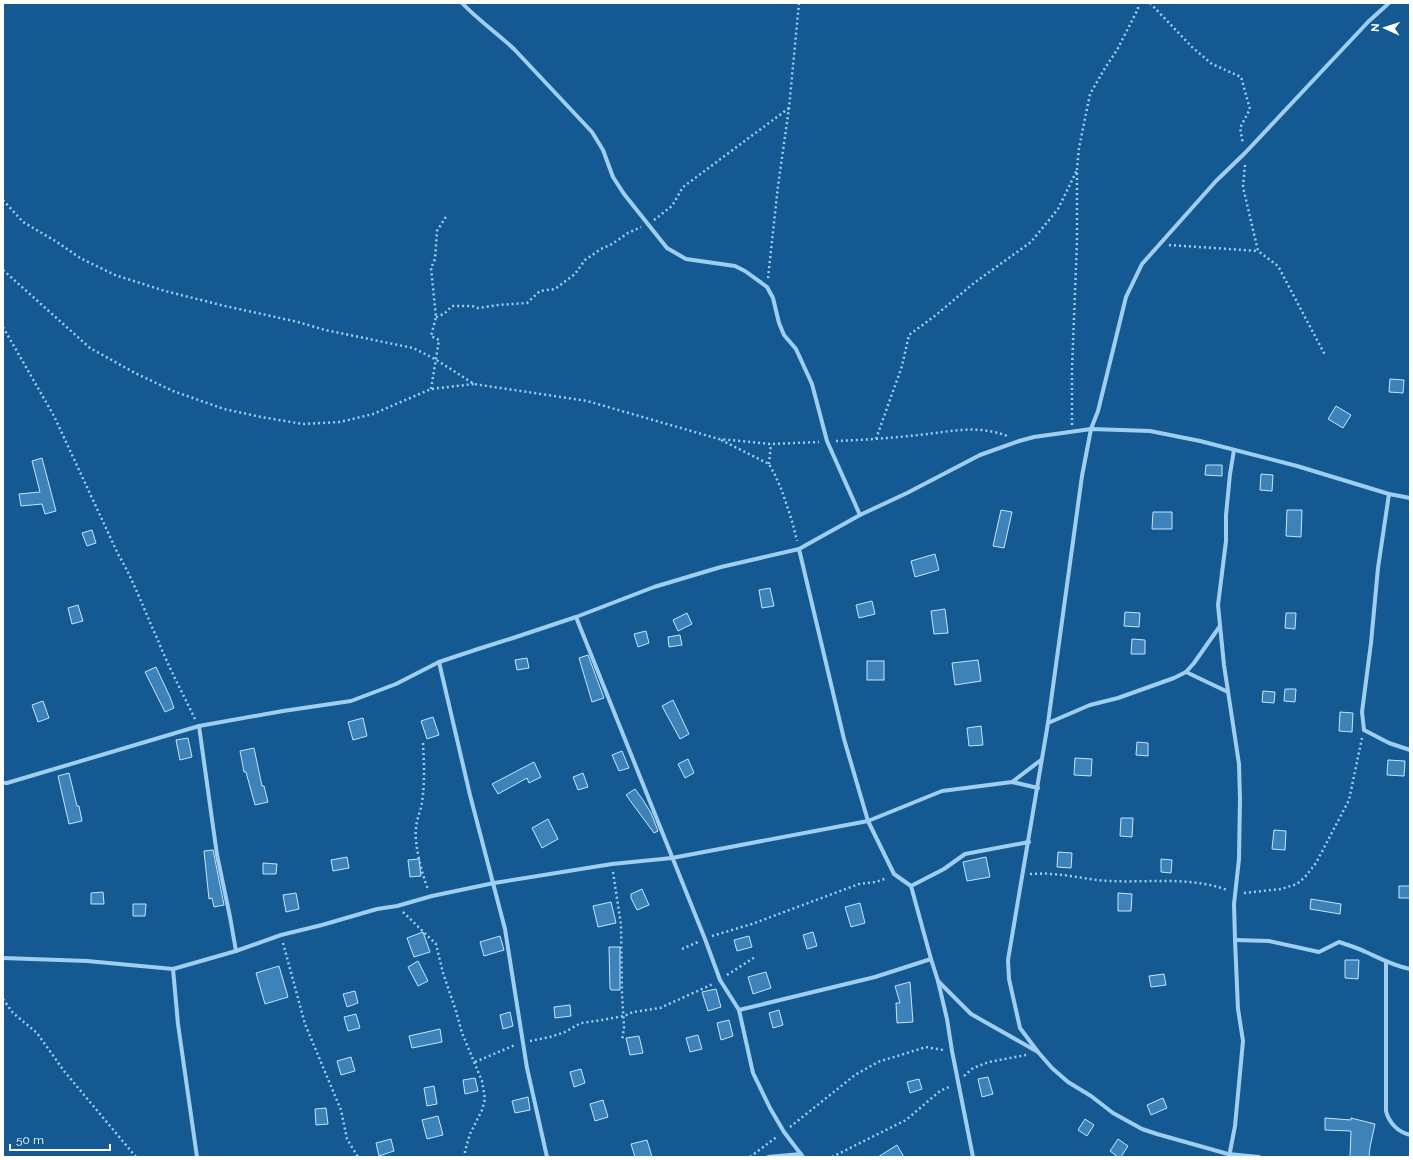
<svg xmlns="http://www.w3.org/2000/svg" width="1413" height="1160" viewBox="0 0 1413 1160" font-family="Raleway,sans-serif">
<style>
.building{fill:#3d82b9;stroke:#c7e5fc}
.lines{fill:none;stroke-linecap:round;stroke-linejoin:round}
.path{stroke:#a0cef1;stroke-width:2.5;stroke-dasharray:2 3;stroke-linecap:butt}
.minor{stroke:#a0cef1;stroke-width:4}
</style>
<rect width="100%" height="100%" fill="#145991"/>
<g class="building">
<path d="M1390,379L1404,380L1403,393L1389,392Z"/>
<path d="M1336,406L1351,415L1343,428L1328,419Z"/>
<path d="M42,458L56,511L45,514L42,504L21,506L19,494L40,492L32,461Z"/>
<path d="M1206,465H1222V476L1205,475Z"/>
<path d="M1261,474L1273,475L1272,491L1260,490Z"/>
<path d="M1001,510L1012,512L1004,548L993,546Z"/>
<path d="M1287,510H1302L1301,537L1286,536Z"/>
<path d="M1153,512H1172V529H1152Z"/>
<path d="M92,530L96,543L87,546L82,533Z"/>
<path d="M935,554L939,570L915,577L911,561Z"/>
<path d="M770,588L774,606L762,608L759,590Z"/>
<path d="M872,601L875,614L859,618L856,605Z"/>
<path d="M78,605L83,621L72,624L68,608Z"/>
<path d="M945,609L948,633L934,634L931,611Z"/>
<path d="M1125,612L1140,613L1139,627L1124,626Z"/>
<path d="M687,613L692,624L678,631L673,620Z"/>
<path d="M1286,613H1296L1295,629L1285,628Z"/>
<path d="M646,631L649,643L638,647L634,634Z"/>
<path d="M680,635L682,645L669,647L668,637Z"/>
<path d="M1132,639L1145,640V654H1131Z"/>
<path d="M588,655L604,698L592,702L579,658Z"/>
<path d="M527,658L529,668L517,670L515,660Z"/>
<path d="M978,660L981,681L955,685L952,663Z"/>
<rect x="867" y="661" width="17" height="19"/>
<path d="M156,667L170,697L174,708L165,712L145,672Z"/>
<path d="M1285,689H1296L1295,702L1284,701Z"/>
<path d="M1263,691L1275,692L1274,703L1262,702Z"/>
<path d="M673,700L689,734L680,739L662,706Z"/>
<path d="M43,701L49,718L38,722L32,705Z"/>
<path d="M1340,712L1353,713L1352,732L1339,731Z"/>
<path d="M433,717L439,735L427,739L421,721Z"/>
<path d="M363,718L367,736L353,740L348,722Z"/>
<path d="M981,726L983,745L969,746L967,728Z"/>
<path d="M188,738L192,757L180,760L176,740Z"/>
<path d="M1137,742L1148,743V756L1136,755Z"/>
<path d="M254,748L262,786H264L268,802L255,805L246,772H244L240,751Z"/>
<path d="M622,751L629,768L619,771L612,755Z"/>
<path d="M1075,758L1092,759L1091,776L1074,775Z"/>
<path d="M688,759L694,773L685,778L678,764Z"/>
<path d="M1388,760L1405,761L1404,776L1387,775Z"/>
<path d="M534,762L541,777L529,783L527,778L498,794L492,784Z"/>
<path d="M69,773L77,806H79L82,821L69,824L58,776Z"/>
<path d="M583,773L588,787L578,790L573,777Z"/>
<path d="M635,789L643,800L651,813L658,831L654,833L626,795Z"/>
<path d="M1121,818H1133L1132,837L1120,836Z"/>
<path d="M548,819L558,839L542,848L532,828Z"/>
<path d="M1274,830L1286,831L1285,850L1272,849Z"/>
<path d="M213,850L224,905L214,907L212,898L209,899L204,851Z"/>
<path d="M1058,852L1072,853L1071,868L1057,867Z"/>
<path d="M347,857L349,868L333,871L331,860Z"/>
<path d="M986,857L990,877L967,881L963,862Z"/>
<path d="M419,859L421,876L410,877L408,860Z"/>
<path d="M1161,859L1172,860L1171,873L1161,872Z"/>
<path d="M263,863L277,864L276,874H263Z"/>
<rect x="1399" y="886" width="11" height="12"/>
<path d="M642,889L649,905L637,910L631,898V894Z"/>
<path d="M103,892L104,904H91V893Z"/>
<path d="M296,893L299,909L286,912L283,895Z"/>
<path d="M1118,893L1132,894L1131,911H1118Z"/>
<path d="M1311,899L1341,904L1340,914L1310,909Z"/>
<path d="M611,902L616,923L598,927L593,906Z"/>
<path d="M860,903L865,923L851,927L845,907Z"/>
<path d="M133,904H146L145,916H133Z"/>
<path d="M423,932L430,952L414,957L407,938Z"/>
<path d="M813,932L817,946L807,949L803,935Z"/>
<path d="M500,936L504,950L484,956L480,942Z"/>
<path d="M749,936L752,947L737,951L734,940Z"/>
<path d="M609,947H620V990H611L610,988Z"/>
<path d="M1345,960H1359L1358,979L1345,978Z"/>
<path d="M418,961L428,981L418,986L408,967Z"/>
<path d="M279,966L288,997L265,1004L256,973Z"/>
<path d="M766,972L771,988L753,994L748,977Z"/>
<path d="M1164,974L1166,985L1151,987L1149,976Z"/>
<path d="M910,982L913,1022L897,1023L896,1003H900L895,986Z"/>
<path d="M716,989L721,1007L708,1011L702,992Z"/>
<path d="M355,991L358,1003L347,1007L343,994Z"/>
<path d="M570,1005L571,1016L555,1018L554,1007Z"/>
<path d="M779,1010L783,1025L773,1028L769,1013Z"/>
<path d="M510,1012L513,1026L503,1029L500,1015Z"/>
<path d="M356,1014L360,1028L348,1031L344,1017Z"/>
<path d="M729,1020L733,1036L721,1040L717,1023Z"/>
<path d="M440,1029L442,1042L412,1048L409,1036Z"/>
<path d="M698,1035L702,1049L690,1052L686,1038Z"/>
<path d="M639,1036L643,1053L630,1055L626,1038Z"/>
<path d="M351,1057L355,1071L341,1075L337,1061Z"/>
<path d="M581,1069L585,1083L574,1087L570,1072Z"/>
<path d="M988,1077L993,1094L982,1097L978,1079Z"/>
<path d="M475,1078L478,1091L465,1094L463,1080Z"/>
<path d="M919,1079L922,1089L910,1093L907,1082Z"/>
<path d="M434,1086L437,1104L427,1106L424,1088Z"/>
<path d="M528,1097L530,1110L515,1113L512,1101Z"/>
<path d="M1163,1098L1167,1108L1151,1115L1147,1105Z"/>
<path d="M603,1100L608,1117L595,1121L590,1104Z"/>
<path d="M326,1108L328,1124L316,1125L315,1109Z"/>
<path d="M438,1116L443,1135L427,1139L422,1120Z"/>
<path d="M1325,1118L1351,1120V1118L1375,1124L1370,1147L1369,1157H1350L1351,1131L1325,1130Z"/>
<path d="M1085,1119L1094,1125L1087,1136L1078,1130Z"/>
<path d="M391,1139L394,1151L379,1156L376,1143Z"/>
<path d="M1118,1139L1128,1146L1121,1157H1118L1110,1151Z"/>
<path d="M647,1140L652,1157H635L631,1144Z"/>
<path d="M897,1145L904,1157H878Z"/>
</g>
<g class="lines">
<g class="path">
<path d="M1150,3L1192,47L1212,64L1241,77L1250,109L1240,128L1243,144"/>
<path d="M1245,165L1243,187L1258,251L1278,266L1325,355"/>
<path d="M3,200L23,222L57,242L80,258L115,275L165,291L225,306L298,322L325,330L413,348L435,359L474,384L587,401L719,439L771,444L819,442"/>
<path d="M654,220L672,206L683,187L789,108"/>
<path d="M1169,245L1258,251"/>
<path d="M3,270L90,348L135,373L173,391L224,409L261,417L303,424L340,422L373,414L431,389L474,384"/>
<path d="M768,278L778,186L789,108L799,3"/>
<path d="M436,317L444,314L452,306H472L478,308L498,305L527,303L540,291L555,289L575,274L585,260L601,249L612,244L628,233L641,227"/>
<path d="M3,327L54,416L118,554C134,581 144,610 157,638C168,666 182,692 195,719"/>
<path d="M431,389L439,340L431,336L436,317L431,268L435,259L437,231L447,215"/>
<path d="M1072,425V369L1077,241V169L1079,148L1090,94L1105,68L1117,50L1138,9V3"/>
<path d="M876,439L902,366L909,335L936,315L974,283L1031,242L1058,209L1077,170"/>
<path d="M721,440L769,464L775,475L782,491L792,521L797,541"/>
<path d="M836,441C863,440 891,438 919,435C949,432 977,424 1007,436"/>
<path d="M769,464L771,444"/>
<path d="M423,743C424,763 425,783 422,802C421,811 416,820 416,829C414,843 422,875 428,889"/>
<path d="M613,872L621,925L622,994L624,1027L622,1041"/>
<path d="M1030,874C1037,874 1044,873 1051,874C1071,875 1089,880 1109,881C1148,883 1190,876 1227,890"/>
<path d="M1244,893L1281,889L1297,884L1305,877L1316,863L1349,800L1362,738"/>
<path d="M403,912L436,944L443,973L456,1011L462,1033L482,1081L485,1099L482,1110L470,1134L465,1151V1157"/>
<path d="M712,936L752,924L859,884L876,882L887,878"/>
<path d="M283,943L305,1024L341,1110L347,1139L358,1157"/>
<path d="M682,949L698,942"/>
<path d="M727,975L755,957"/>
<path d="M3,999L13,1013L37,1033L64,1071L136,1157"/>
<path d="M530,1041L550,1037L565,1032L581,1023L596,1021L624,1016L633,1012L660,1008L713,984"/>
<path d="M475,1062L515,1045"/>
<path d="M964,1076L973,1068L989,1062L1026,1055"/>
<path d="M790,1127L855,1075L878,1062L926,1047L943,1050"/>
<path d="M750,1157L778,1136"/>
<path d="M832,1157L906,1120L940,1091L951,1086"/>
</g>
<g class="minor">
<path d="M462,3C478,20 497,33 514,49L592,132L603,150L613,177L624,194L667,248L686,259L735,266L745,271L767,287L773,298L779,323L784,335L796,349L812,384L827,441L860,515"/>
<path d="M1389,494L1378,568L1371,643L1362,712L1364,730L1389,743L1410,750"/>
<path d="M799,549L844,739L868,821L894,874L911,886L931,959L938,981L947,1019L952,1051L973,1157"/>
<path d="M576,617L705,939L720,980L739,1010L753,1073L770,1108L784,1132L803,1157"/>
<path d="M439,662L470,795L505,929L527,1068L547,1157"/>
<path d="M1186,672L1228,692"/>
<path d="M1048,723L1090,705L1118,698L1174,678L1186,672L1194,663L1220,626"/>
<path d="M199,726L217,855L230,917L236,951"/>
<path d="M1012,782L1041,760"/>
<path d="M3,783H7L199,726L283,711L351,701L396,684L439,662L478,649L513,638L576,617L654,587L721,567L799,549L860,515L907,493L980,455L1019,441L1034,437L1091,429L1150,431L1200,441L1297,466L1389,494L1410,498"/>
<path d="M911,886L944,869L965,854L1029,842"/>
<path d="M1235,940L1269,941L1319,952L1339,942C1348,945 1358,948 1366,952C1381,959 1394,966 1410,969"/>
<path d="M3,958L87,961L173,969L236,951L281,935L322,925L377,909L397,906L432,896L494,883L612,864L672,858L868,821L942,791L1012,782L1038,788"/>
<path d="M1386,962V1111C1389,1123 1398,1132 1410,1135"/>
<path d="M173,969L178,1024L197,1157"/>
<path d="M938,981L971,1014L1038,1052L1052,1068L1068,1082L1091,1096L1113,1113L1142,1129L1157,1134L1228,1154L1259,1157"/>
<path d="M739,1010L875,977L931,959"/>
<path d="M1038,1052L1020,1028L1009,979L1008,960L1048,723L1082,476L1091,429L1098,411L1126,297L1142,264L1216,181L1245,153L1368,22L1389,3"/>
<path d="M768,1157L801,1154"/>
<path d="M1229,1157L1235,1126L1243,1041L1238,1009L1235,940L1234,904L1239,859L1240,799L1239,764L1224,665L1218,605L1226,541V515L1230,474L1234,450"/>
</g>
</g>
<rect width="1413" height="1160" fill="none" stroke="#ffffff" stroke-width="8"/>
<g transform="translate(1385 28) rotate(273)" stroke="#145991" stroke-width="3" paint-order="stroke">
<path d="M0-3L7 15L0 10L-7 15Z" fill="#ffffff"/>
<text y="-6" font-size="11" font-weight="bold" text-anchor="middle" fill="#ffffff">N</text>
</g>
<path d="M10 1144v6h100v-6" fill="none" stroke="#ffffff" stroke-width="2"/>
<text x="16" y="1144" font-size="12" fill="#ffffff" stroke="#145991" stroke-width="3" paint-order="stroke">50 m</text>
</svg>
